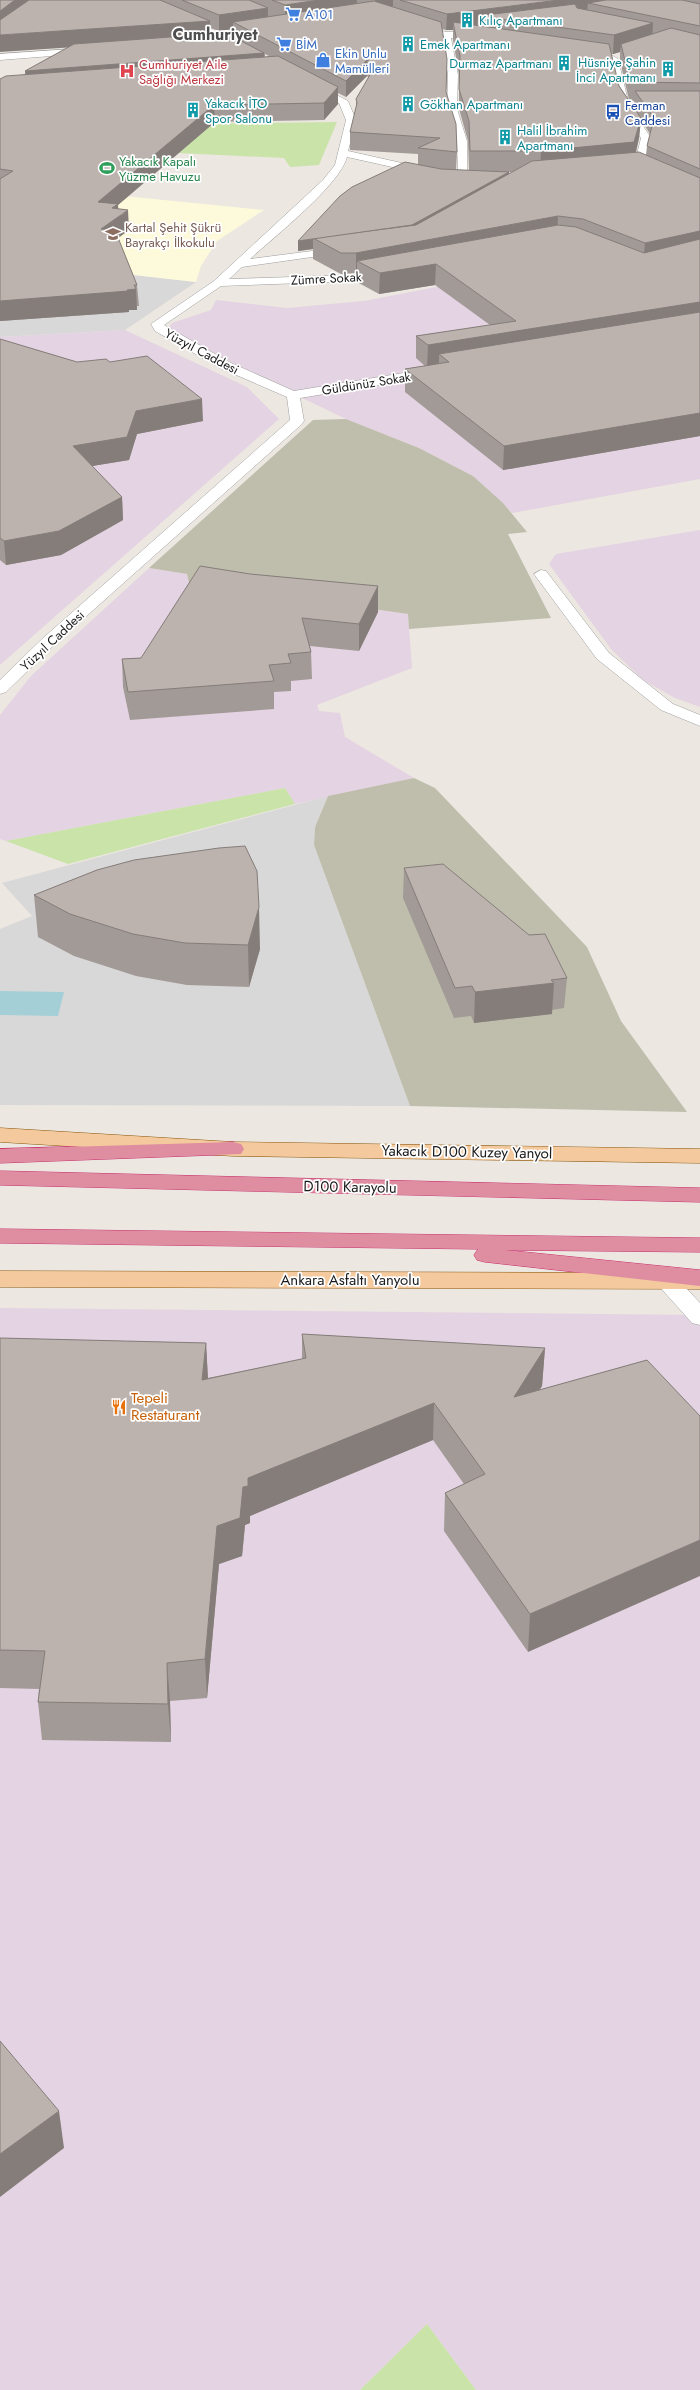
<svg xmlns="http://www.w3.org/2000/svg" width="700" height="2390" viewBox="0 0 700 2390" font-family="Jost,sans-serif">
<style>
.residential{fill:#d9d8d8}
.industrial{fill:#e4d3e2}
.education{fill:#fcfada}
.construction{fill:#bfbead}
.grass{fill:#c9e3a9}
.water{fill:#a4cfd7}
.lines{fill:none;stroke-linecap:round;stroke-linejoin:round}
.minor-casing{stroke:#9f9f9f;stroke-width:1}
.major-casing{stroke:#87560a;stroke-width:1}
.highway-casing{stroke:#c82f6d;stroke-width:1}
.minor{fill:#fff;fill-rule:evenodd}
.major{fill:#f4c99d;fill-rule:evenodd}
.highway{fill:#df8da1;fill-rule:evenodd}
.wall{fill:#a29a96;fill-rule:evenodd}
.shaded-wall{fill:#847d7a}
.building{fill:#bcb3ae;stroke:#847d7a}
.labels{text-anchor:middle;stroke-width:3.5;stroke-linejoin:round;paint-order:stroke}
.far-shop-label{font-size:13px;fill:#366cbe;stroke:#fff;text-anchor:start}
.far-culture-label{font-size:13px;fill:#0d838f;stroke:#fff;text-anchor:start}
.far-health-label{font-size:13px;fill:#be3a42;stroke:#fff;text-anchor:start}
.far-transit-label{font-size:13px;fill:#164399;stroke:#fff;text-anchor:start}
.far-leisure-label{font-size:13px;fill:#27864d;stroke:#fff;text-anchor:start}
.far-education-label{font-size:13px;fill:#785e54;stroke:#fff;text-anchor:start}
.far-street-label{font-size:13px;fill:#1b1b1b;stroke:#fff}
.street-label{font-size:15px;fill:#1b1b1b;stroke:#fff}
.food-label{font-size:15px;fill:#c56008;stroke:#fff;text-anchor:start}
.far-district-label{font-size:16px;font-weight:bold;fill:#4e4e4e;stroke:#fff}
</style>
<rect width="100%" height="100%" fill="#ece7e1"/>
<g class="residential">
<path d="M0,260L196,282L125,330L0,337Z"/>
<path d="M328,796L315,827L314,845L410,1106L0,1105V929L32,916L2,883Z"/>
</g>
<g class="industrial">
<path d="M565,262L700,299V479L512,513L473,476L419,448L346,419L273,384L168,329L172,323L211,310L216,300L287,308L364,301Z"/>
<path d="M125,330L247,387L279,419L0,665V337Z"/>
<path d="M700,530V707L675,698L643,680L611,649L549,564L556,554Z"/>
<path d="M149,568L187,574L189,583L408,614L412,668L317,705L319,711L340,713L345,737L414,778L295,804L285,788L6,841L0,839V715L31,676Z"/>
<path d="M0,1308L700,1315V2390H476L427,2324L360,2390H0Z"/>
</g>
<path class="education" d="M4,184L264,210L217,241L201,266L196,282L0,260V186Z"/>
<g class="construction">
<path d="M346,419L419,448L473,476L503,503L527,532L508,534L551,618L409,629L408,614L189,583L187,574L149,568L313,420Z"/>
<path d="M414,778L435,788L587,947L621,1021L687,1112L410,1106L314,845L315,827L328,796Z"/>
</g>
<g class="grass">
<path d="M337,122L319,165L290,167L284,158L54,147L93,125Z"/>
<path d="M285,788L295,804L68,864L6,841Z"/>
<path d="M427,2324L476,2390H360Z"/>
</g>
<path class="water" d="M0,991L64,992L58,1016L0,1015Z"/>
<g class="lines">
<g class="minor-casing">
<g id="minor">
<path d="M127,0H138L245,47L238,49Z"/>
<path d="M414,23L446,32L463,31V35L486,40L482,43L451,38L458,75L457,109L467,141V177H459L458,175L457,141L447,109L448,75L442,37L411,28L410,26Z"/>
<path d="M87,48L91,51L90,53L0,60V54Z"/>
<path d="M583,52L613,56L618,59L629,105L651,138L644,166L700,191V198L635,169L634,167L641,138L619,105L609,61L580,57L578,55Z"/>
<path d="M312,82L348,101L356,120L348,151L424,168L429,171L424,174L347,157C340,185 274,237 250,259L343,247L347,248V252L242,267L229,279L356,275L386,269L392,272L390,274L356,281L221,286L164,325L229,362L294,391L434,368L440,372L434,376L300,398L304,421L302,424L54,645L6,692L0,694V680L42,639L290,420L287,397L220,368L155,331L151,324L214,281L323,180L335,165L346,120L339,103L309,87L307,85Z"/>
<path d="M541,570L546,571L609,653L673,704L700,715V726L661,710L597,659L534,574Z"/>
<path d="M666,1272L674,1275L700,1303V1325L692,1323L658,1285L655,1280L658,1275Z"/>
</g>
</g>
<g class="major-casing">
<g id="major">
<path d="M0,1128L233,1142L700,1149V1163L233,1156L0,1142Z"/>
<path d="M0,1271L700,1273V1289L0,1287Z"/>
</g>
</g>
<g class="highway-casing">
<g id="highway">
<path d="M233,1142L241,1144L244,1149L241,1154L0,1163V1149Z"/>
<path d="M0,1171L700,1188V1202L0,1185Z"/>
<path d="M0,1229L700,1238V1252L505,1250L700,1270V1286L485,1262L477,1260L474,1255L478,1249L0,1243Z"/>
</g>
</g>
<use href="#minor" class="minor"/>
<use href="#major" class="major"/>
<use href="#highway" class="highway"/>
</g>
<g class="wall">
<path d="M0,0H700V436L503,470L405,392V369L425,366L416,358V336L490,325L435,285L379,294L357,282V273L341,274L313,259V249L298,251V241L418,165V154L350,150V132L356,109V99L369,78L367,76L346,97L338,93V104L324,120L215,122L118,205V209L129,230L118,238L137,285L139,306H137V310H129V312L0,321V79L26,74L25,71L68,48ZM210,28L219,31L233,29L234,37L211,34ZM442,29L446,30H453V40L459,75V109L468,141L469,170H456L457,152L446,92ZM620,52V61L629,100L634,101V108L619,86L611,54H613ZM265,54L269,56L265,57ZM641,120L650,134L647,146L646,155L636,153L639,138ZM502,172H513L509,174V172Z"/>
<path d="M0,339L77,362H110L203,421L137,434L129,460L92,466L122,497L123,520L61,555L6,565L0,560Z"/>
<path d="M250,574L378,586V612L359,651L310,646L311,652L312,679L291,681V691L274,692V709L130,720L123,687L122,659L141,658Z"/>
<path d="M404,868L567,978L564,1008L552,1010V1014L474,1023L471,1016L454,1018L403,898Z"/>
<path d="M97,870L260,949L249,987L187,985L136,976L74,956L38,937L34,895Z"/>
<path d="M302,1334L545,1348L542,1386L539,1390L647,1360L528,1652L444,1531L445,1493L464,1484L433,1440L250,1516V1523L245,1525L242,1556L219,1564L207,1698L170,1701L171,1742L42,1740L38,1702L39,1689L0,1688V1338L206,1343L208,1378L302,1359Z"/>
</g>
<g class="shaded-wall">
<path d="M15,0H34L0,29V11Z"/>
<path d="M319,0H357V11L285,21V5Z"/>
<path d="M375,0H393V6L375,8Z"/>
<path d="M559,0H631L588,3L587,12L478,16L477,27L453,22V30H446L447,14Z"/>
<path d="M268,8V24L233,22V29L219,31V15Z"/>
<path d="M210,21L211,38L0,52V35Z"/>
<path d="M653,23L652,42L621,44L620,52L613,54L614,35Z"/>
<path d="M264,53L265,65L26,83L25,71Z"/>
<path d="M367,60V76L346,97V81Z"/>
<path d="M338,87V104L324,120V103Z"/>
<path d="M214,105L215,122L118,205L119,217L128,210L129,230L103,249L98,202Z"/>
<path d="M641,118L639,138L633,163L540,172L541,151Z"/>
<path d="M509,172V181L408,238L330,247Z"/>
<path d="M558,216L557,237L357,261V273L356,274V253Z"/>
<path d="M700,231V251L643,263L645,243Z"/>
<path d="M313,239V249L298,251V241Z"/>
<path d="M436,264L435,285L379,294L380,273Z"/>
<path d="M136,289L137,310H129V312L0,321V301Z"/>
<path d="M700,302V323L449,362L439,354V366L427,368L428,345Z"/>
<path d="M202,399L203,421L137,434L129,460L74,469L73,446L136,411Z"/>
<path d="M700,413V436L503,470L504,446Z"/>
<path d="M122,497L123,520L61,555L6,565L4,541Z"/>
<path d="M378,586V612L359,651V624Z"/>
<path d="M259,907L260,949L249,987L248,945Z"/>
<path d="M554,983L552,1014L474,1023L475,992Z"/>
<path d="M206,1343L208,1380H202Z"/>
<path d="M545,1348L542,1386L512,1435L514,1397Z"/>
<path d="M434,1403L433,1440L250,1516V1523L245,1525L242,1556L219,1564L207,1698L205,1659L217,1526L248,1478Z"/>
<path d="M700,1540V1576L528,1652L530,1614Z"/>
<path d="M167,1663L170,1701L171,1742L168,1704Z"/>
<path d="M59,2111L64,2148L0,2197V2154Z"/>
</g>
<g class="building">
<path d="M0,0H15L0,11Z"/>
<path d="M29,0H160L210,21L0,35V20Z"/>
<path d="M182,0H249L268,8L219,15Z"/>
<path d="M272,0H319L285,5Z"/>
<path d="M400,0H559L447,14Z"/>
<path d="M606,0H682L700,4V26L588,3Z"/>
<path d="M374,1L441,22L447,59L446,92L456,124L457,152L418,148L440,138L350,132L357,103L356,99L375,66L367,60L346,81L233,22Z"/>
<path d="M575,4L577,8L653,23L614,35L478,16Z"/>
<path d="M453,22L609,44L619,86L641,118L634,142L541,151H470L469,121L459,89L460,56Z"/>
<path d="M671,28L700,35V83L630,82L621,44Z"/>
<path d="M226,33L264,53L25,71L74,44Z"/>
<path d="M278,56L338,87L324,103L214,105L98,202L118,204L112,208L128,210L101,229L115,230L137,285H134L136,289L127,290L128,291L0,301V179L13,171L0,169V79L6,76Z"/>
<path d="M635,91H700V169L647,146L654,118Z"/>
<path d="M639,152L700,178V231L645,243L583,219L558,216L356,253H341L313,238L416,225L532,161Z"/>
<path d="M405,162L441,169L509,172L412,225L298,241L340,196L352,187Z"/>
<path d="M558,225L576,227L644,253L700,239V302L428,345L416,336L516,321L436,264L380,273L357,261Z"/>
<path d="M700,312V413L504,446L405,369L449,362L439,354Z"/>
<path d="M0,339L77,362L106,359L110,362L147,356L202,399L136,411L127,437L73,446L122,497L59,531L4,541L0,538Z"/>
<path d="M200,566L250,574L378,586L359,624L302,618L311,652L288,654L291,663L269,665L274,681L128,692L122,659L141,658Z"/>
<path d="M245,846L257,871L259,907L248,945L185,943L133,934L70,914L34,895L97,870L134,860L219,848Z"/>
<path d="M443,864L529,935L545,934L567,978L551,980L554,983L475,992L472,986L455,988L404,868Z"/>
<path d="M302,1334L545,1348L514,1397L647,1360L700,1416V1540L530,1614L445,1493L485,1474L434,1403L248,1478V1486L243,1487L240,1518L217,1526L205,1659L167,1663L168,1704L38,1702L45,1651L0,1650V1338L206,1343L202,1380L306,1358Z"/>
<path d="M0,2041L59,2111L0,2154Z"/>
</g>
<defs>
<g id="supermarket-bare" transform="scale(1.2)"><path d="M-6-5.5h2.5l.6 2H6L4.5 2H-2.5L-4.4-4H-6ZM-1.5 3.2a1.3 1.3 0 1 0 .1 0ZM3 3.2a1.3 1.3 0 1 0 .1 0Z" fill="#3f7fe0" stroke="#fff" stroke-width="2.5" paint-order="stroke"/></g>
<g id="building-bare" transform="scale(1.2)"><path d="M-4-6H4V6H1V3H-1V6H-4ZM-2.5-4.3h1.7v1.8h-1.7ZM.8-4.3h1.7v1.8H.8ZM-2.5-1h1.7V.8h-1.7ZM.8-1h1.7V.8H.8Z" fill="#0f9aa8" stroke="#fff" stroke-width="2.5" paint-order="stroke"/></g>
<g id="shop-bare" transform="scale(1.2)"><path d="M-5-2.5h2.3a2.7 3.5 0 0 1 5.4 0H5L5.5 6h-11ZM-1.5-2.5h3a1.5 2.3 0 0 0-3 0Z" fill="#3f7fe0" stroke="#fff" stroke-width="2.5" paint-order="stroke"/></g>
<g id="hospital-bare" transform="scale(1.2)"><path d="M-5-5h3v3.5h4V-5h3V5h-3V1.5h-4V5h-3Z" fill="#e0444e" stroke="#fff" stroke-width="2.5" paint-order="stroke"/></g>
<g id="bus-bare" transform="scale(1.2)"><path d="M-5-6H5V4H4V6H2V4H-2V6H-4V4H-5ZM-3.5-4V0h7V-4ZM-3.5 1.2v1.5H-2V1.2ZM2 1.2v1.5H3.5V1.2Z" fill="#1a4fb4" stroke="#fff" stroke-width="2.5" paint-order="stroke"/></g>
<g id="stadium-bare" transform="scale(1.2)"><path d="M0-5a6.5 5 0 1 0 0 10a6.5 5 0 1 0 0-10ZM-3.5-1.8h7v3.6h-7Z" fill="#2e9e5b" stroke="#fff" stroke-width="2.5" paint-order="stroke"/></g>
<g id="school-bare" transform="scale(1.2)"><path d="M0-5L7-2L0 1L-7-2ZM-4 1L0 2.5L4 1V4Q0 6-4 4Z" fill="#8d6e63" stroke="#fff" stroke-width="2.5" paint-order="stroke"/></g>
<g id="restaurant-bare" transform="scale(1.2)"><path d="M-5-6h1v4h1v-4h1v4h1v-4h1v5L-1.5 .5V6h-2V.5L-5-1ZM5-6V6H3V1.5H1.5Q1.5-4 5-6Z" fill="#e8710a" stroke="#fff" stroke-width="2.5" paint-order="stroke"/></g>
</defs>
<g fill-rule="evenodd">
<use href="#supermarket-bare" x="293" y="14"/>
<use href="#building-bare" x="467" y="20"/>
<use href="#supermarket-bare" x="284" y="44"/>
<use href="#building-bare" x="408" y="44"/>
<use href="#shop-bare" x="323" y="60"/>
<use href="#building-bare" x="564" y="63"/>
<use href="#building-bare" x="668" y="69"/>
<use href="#hospital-bare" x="127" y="71"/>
<use href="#building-bare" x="408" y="104"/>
<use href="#building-bare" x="193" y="110"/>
<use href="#bus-bare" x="613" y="112"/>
<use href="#building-bare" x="505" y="137"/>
<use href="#stadium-bare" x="107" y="168"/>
<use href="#school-bare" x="113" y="234"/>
<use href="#restaurant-bare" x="119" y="1407"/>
</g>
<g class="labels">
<g class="far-shop-label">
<text x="305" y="19">A101</text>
<text x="296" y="49">BİM</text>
<text x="335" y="58">Ekin Unlu<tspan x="335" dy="15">Mamülleri</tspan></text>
</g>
<g class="far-culture-label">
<text x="479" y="25">Kılıç Apartmanı</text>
<text x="420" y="49">Emek Apartmanı</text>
<text x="656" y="67" text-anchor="end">Hüsniye Şahin<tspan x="656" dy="15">İnci Apartmanı</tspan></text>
<text x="552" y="68" text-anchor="end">Durmaz Apartmanı</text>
<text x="205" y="108">Yakacık İTO<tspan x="205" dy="15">Spor Salonu</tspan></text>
<text x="420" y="109">Gökhan Apartmanı</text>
<text x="517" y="135">Halil İbrahim<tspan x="517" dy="15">Apartmanı</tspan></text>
</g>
<g class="far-health-label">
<text x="139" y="69">Cumhuriyet Aile<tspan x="139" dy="15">Sağlığı Merkezi</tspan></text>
</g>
<g class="far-transit-label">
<text x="625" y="110">Ferman<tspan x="625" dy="15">Caddesi</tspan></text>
</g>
<g class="far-leisure-label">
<text x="119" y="166">Yakacık Kapalı<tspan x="119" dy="15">Yüzme Havuzu</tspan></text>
</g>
<g class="far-education-label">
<text x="125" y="232">Kartal Şehit Şükrü<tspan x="125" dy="15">Bayrakçı İlkokulu</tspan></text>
</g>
<g class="far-street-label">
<text transform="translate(326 278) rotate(-3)" y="5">Zümre Sokak</text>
<text transform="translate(202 351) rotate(28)" y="5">Yüzyıl Caddesi</text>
<text transform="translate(366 383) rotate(-9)" y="5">Güldünüz Sokak</text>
<text transform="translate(52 640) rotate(-43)" y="5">Yüzyıl Caddesi</text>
</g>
<g class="street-label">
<text transform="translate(467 1152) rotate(1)" y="5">Yakacık D100 Kuzey Yanyol</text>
<text transform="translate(350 1187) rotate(1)" y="5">D100 Karayolu</text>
<text x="350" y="1285">Ankara Asfaltı Yanyolu</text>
</g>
<g class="food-label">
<text x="131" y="1403">Tepeli<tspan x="131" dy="17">Restaturant</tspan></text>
</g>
<g class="far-district-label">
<text x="215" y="40">Cumhuriyet</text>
</g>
</g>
</svg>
